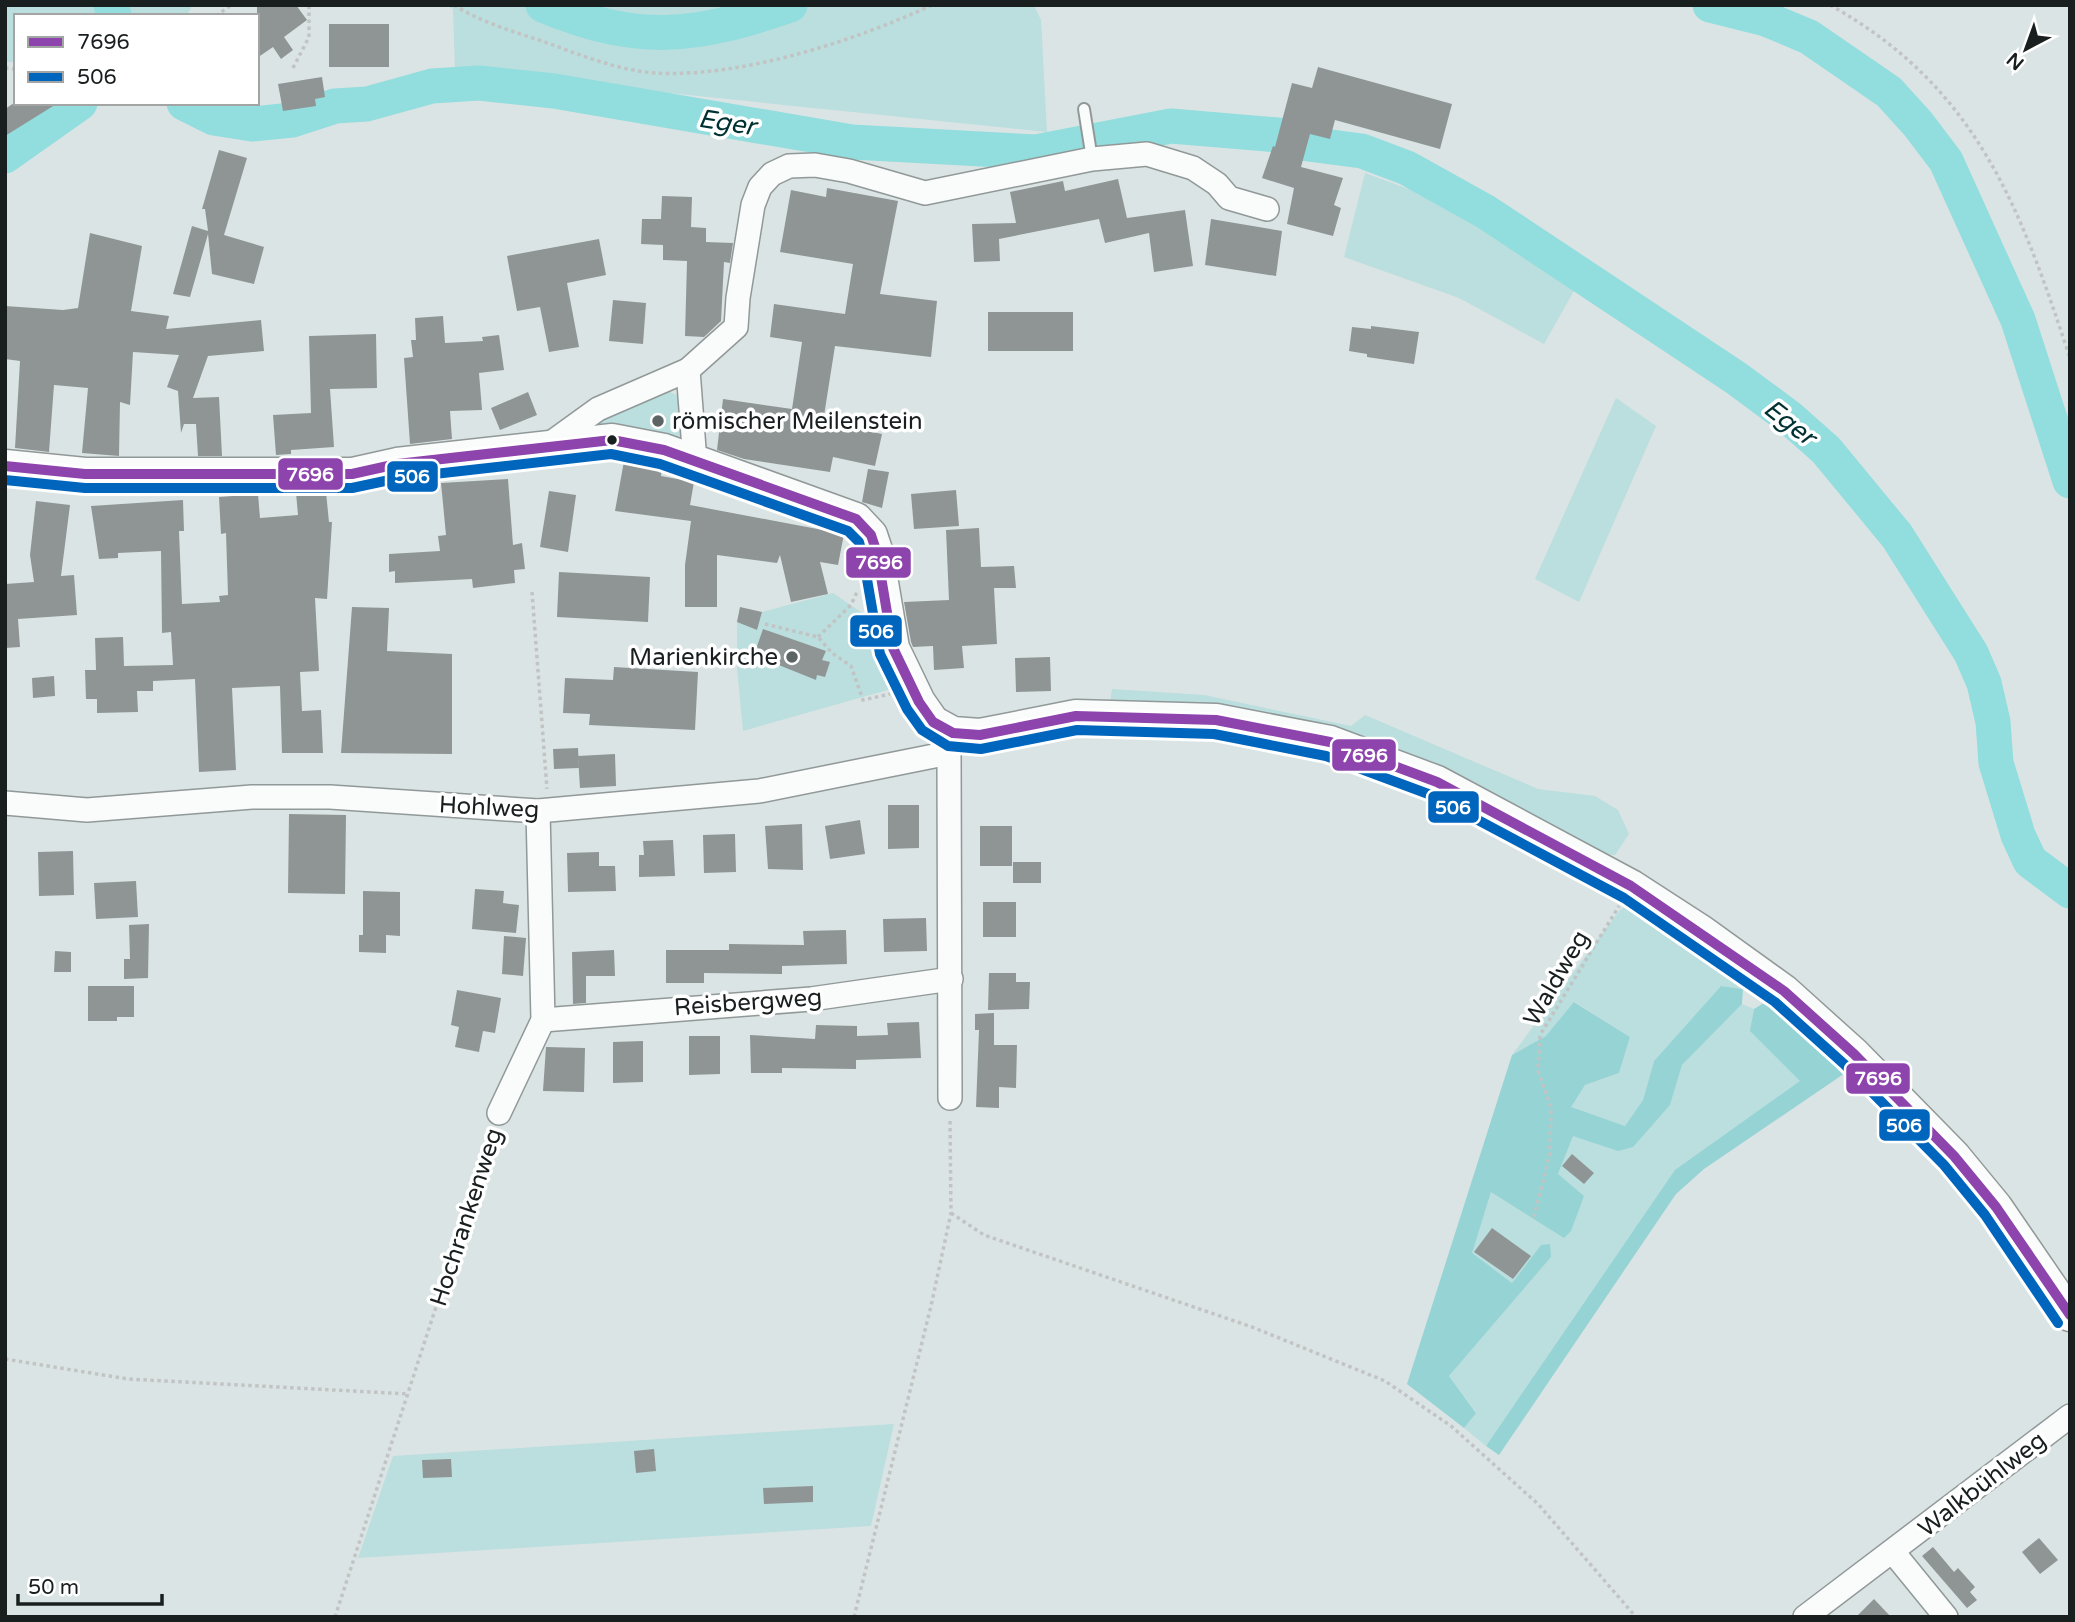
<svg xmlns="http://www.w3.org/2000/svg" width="2075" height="1622" viewBox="0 0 2075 1622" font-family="'Varela Round',sans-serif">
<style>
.green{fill:#bbdede}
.forest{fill:#96d3d4}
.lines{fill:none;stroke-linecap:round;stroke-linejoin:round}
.river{stroke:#92ddde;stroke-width:35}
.building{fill:#8f9595}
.lane-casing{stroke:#919898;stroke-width:14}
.street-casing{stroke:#919898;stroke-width:26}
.secondary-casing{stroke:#919898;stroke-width:35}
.path{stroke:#c2c4c4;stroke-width:3.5;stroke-dasharray:3.5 3.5;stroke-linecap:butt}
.lane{stroke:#fafbfb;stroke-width:10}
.street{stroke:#fafbfb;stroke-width:23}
.secondary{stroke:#fafbfb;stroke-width:32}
.bus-1-casing{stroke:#fff;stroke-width:16}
.bus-2-casing{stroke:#fff;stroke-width:16}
.bus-1{stroke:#8e44ad;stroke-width:10}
.bus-2{stroke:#0065bd;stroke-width:10}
.poi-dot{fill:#5d6464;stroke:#fff;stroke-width:2.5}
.bus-dot{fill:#191f1f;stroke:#fff;stroke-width:2.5}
.labels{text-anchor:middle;stroke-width:7;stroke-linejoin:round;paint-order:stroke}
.poi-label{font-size:24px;fill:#191f1f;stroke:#fff;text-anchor:start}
.street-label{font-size:24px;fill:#191f1f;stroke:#fff}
.water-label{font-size:26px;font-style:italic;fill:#003132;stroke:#fff}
.line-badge{stroke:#fff;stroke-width:2.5}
.badge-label{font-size:19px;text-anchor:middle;font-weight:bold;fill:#fff}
</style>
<rect width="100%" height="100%" fill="#dbe4e4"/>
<g class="green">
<path d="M5,5H192L187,16H16V62H5Z"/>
<path d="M445,5H1034L1041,20L1047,132L455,71L453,9Z"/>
<path d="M1365,173L1444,202L1574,291L1544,344L1459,298L1344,257Z"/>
<path d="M662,389L677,395C682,410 688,427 678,440L592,431L591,424Z"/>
<path d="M1616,398L1656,426L1579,602L1535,579Z"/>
<path d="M833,593L868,617L891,689L743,731L737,668V622L757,630L762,612Z"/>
<path d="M1112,689L1204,695L1351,726L1365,715L1538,789L1595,796L1618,810L1629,834L1615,855L1598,854L1466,782L1110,703Z"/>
<path d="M1635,899L1734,968L1743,989L1721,986L1654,1061L1643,1100L1625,1126L1570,1107L1585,1085L1619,1073L1630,1037L1575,1002L1547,1036L1512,1055L1619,911Z"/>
<path d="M1742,1004L1754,1009L1751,1031L1801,1081L1675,1171L1486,1446L1464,1428L1476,1412L1449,1376L1551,1257L1541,1245L1512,1283L1471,1253L1491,1192L1558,1174L1573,1135L1618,1151L1670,1105L1682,1065Z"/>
<path d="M894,1424L871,1526L358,1558L393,1456Z"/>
</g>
<g class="forest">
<path d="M1721,986L1743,989L1742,1004L1682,1065L1670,1105L1633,1147L1618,1151L1573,1136L1558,1174L1584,1196L1571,1231L1564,1238L1491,1192L1472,1253L1512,1283L1541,1245L1550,1244L1551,1257L1449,1376L1476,1413L1464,1428L1407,1384L1512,1055L1546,1036L1574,1002L1630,1037L1619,1073L1585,1085L1571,1107L1625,1126L1643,1100L1654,1061Z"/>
<path d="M1767,1001L1848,1071L1704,1169L1676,1194L1499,1455L1486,1446L1675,1170L1800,1081L1750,1031L1754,1009Z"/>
</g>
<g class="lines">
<g class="river">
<path d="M111,5L114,16"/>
<path d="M543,5C639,45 694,38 790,5"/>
<path d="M1710,5L1766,19L1809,37L1889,92L1918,124L1946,161L2018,320L2070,481"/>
<path d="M184,103L214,118L252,124L292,120L335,106L367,104L432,86L479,83L554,91L852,142L1036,152L1171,126L1278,135"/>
<path d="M1308,144L1362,151L1407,168L1486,212L1736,378L1790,418L1826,450L1897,536L1971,653L1984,683L1993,722L1996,763L2018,835L2030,861L2070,891"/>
<path d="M5,156L80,103"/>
</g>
</g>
<g class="building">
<path d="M257,5H296L307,20L284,37L293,50L281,59L273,47L257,58Z"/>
<rect x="329" y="24" width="60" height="43"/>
<path d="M1318,67L1452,104L1440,149L1335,120L1330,139L1310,134L1301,167L1343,178L1334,205L1341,208L1333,236L1287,224L1294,188L1262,178L1273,146L1275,147L1292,83L1312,88Z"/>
<path d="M322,77L325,97L315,99L316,106L283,111L278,84Z"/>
<path d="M14,103H58L5,136V109Z"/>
<path d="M219,150L247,158L224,235L264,247L254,284L212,274L208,234L190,297L173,294L192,226L208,231L205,209H202Z"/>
<path d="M1118,179L1127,218L1185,210L1193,266L1154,272L1149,233L1105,243L1099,219L999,239L1000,261L974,262L972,224L1016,223L1010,192L1063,181L1065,191Z"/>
<path d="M827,188L898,201L880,294L937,301L931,357L835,346L823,422L882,434L875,466L833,457L830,472L744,459L717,450L723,399L792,409L802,342L770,337L774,304L845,314L853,264L780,252L791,190L826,197Z"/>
<path d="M662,196L692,197L691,227L706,228V242L733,243L730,263L724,262L721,321L704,337L685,336L687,261L663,260V245L641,244L642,219H661Z"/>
<path d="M1211,219L1282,231L1276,276L1205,265Z"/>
<path d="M90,233L142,246L131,311L169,316L166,329L261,320L264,351L208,356L193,398L219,397L222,456H198L196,424H184L181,433L178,391L167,387L179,355L133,352L130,405L120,402L119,456L82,453L88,388L54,385L49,452L15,448L20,361L5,359V306L63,310L78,308Z"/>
<path d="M599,239L606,275L567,283L579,347L549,352L540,307L517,311L507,256Z"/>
<path d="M613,300L646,303L643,344L609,341Z"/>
<rect x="988" y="312" width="85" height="39"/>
<path d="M443,316L445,343L483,341L482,337L499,335L504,370L479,373L482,410L450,411L452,439L410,444L404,358L413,357L411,340H416L415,318Z"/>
<path d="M1371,326L1419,332L1414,364L1367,357V354L1349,351L1352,327L1371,329Z"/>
<path d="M376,334L377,388L330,389L334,447L291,450V454L276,455L273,415L311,413L309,336Z"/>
<path d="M528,392L537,415L500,430L491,408Z"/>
<path d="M624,461L662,469L661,476L694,482L690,505L844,534L838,565L820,562L828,594L791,602L780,555L777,563L717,555V607H685V565L691,521L615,511Z"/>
<path d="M868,469L889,472L882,508L862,502Z"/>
<path d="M508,479L513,545L522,543L525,569L514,570L515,583L473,588L472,579L395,583V571L389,572V554L440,551L438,536L446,535L441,483Z"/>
<path d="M956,490L959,526L914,529L911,494Z"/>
<path d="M549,491L576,495L568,552L540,547Z"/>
<path d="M326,492L329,522H332L327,599L315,598L319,671L300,672L302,711L321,710L323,753H282L280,686L232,688L236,770L199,772L195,679L153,681V691H137L138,712L97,713V699H86L85,670H96L95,638L123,637L124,666L173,665L171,632L162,633L161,551L118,553V558L99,559L91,506L183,500L184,531H179L182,604L220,602L219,596L228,595L226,533L221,534L219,497L258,494L260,518L298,515L296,493Z"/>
<path d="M36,501L70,505L61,576L74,575L77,615L18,619L20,647L5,648V584L34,582L30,555Z"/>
<path d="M979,528L981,567L1014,566L1016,588H994L997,644L962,646L964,668L934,670L933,646L913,647L911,642L904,602L949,600L946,530Z"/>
<path d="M559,572L650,577L648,622L557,617Z"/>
<path d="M352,607L389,608L387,651L452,654V754L341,753Z"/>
<path d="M740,607L762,612L757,630L737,622Z"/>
<path d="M763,629L826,651L822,660L830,662L825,677L817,675L816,680L754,655Z"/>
<path d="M1050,657L1051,691L1016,692L1015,658Z"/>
<path d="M614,667L698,672L695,730L589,725L590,714L563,713L565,678L613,680Z"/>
<path d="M54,676L55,696L33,698L32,678Z"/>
<path d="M578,748L579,768L554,769L553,749Z"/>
<path d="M615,754L616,786L580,788L578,756Z"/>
<path d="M888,805H919V848L888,849Z"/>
<path d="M289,814L346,815L345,894L288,893Z"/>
<path d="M860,820L865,854L830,859L825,826Z"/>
<path d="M802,824L803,870L768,869L765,826Z"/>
<rect x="980" y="826" width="32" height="40"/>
<path d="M735,834L736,872L704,873L703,835Z"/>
<path d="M673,840L675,876L639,877V855H644L643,841Z"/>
<path d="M73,851L74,895L39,896L38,852Z"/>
<path d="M599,852V866H615L616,891L568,892L567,853Z"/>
<rect x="1013" y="862" width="28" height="21"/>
<path d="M136,881L138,917L96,919L94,883Z"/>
<path d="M475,889L504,891L503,903L519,905L516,933L472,929Z"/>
<path d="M363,891L400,892V936L386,935V953L359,952V935H363Z"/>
<rect x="983" y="902" width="33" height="35"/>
<path d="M926,918L927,951L884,952L883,919Z"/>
<path d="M149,924L148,978L124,979V959H130L129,925Z"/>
<path d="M846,930L847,964L782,966V974L704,973V983H666V950H729V944L804,945L803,931Z"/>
<path d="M504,936L526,938L523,976L502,974Z"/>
<path d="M614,950L615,976H586V1003L573,1004L572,952Z"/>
<path d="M55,951L71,952V972H54Z"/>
<path d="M989,973H1016V982H1030L1029,1009L988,1010Z"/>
<path d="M88,986H134V1017H117V1021H88Z"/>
<path d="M457,990L501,998L495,1033L483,1031L479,1052L455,1047L459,1027L451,1025Z"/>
<path d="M994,1013V1045H1017L1016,1088L999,1087V1108L976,1107L979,1030H975V1014Z"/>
<path d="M919,1022L921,1058L856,1060V1069L782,1068V1073H751L750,1035L815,1039L816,1025L857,1026V1036L888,1035L887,1023Z"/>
<path d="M689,1036H720V1074L689,1075Z"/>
<path d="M643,1041V1082L613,1083V1042Z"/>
<path d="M546,1047L585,1048L584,1092L543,1091Z"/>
<path d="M1572,1154L1594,1173L1584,1184L1562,1166Z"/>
<path d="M1492,1228L1531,1256L1513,1279L1474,1252Z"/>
<path d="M654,1449L656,1471L636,1473L634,1451Z"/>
<path d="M451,1459L452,1477L423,1478L422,1460Z"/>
<path d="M813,1486V1502L764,1504L763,1488Z"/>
<path d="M2039,1538L2058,1560L2040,1574L2022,1552Z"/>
<path d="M1933,1547L1954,1572L1958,1568L1975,1587L1970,1592L1977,1600L1967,1608L1922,1556Z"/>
<path d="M1874,1599L1891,1617H1856Z"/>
</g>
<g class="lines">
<g class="lane-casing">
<path id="lane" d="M1084,109L1092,159"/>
</g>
<g class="street-casing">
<g id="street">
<path d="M544,448L598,409L688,370"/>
<path d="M695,462L688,370L736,327L738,298L753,205L760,187L772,174L789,166L815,165L849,171L925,193L1092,159L1147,154L1193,168L1217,184L1229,198L1267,209"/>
<path d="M949,753L950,1098"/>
<path d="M5,803L87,810L252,797H330L538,811L759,791L949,753L953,733"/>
<path d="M543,1020L811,999L951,979"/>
<path d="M499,1113L543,1020L538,811"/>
<path d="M1893,1552L1946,1617"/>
<path d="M1805,1617L2070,1416"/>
</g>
</g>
<g class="secondary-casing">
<path id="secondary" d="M5,466L85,474H352L397,464L612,440L664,450L856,519L871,535L877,553L893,648L919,702L933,722L953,733L980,735L1076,716L1216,720L1330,742L1437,782L1631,886L1702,932L1784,991L1854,1054L1954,1156L1996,1207L2070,1315"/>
</g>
<g class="path">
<path d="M454,5C481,22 511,31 542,41C578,54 616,70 655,73C740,78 855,41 932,5"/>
<path d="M1830,5C1977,87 2020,207 2070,358"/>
<path d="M216,16L231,5"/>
<path d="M5,68L16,69"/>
<path d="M293,68L309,37V5"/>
<path d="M532,592L547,789"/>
<path d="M765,624L818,637L832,653L851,666L863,700L890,694"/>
<path d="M818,637L851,605L857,592"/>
<path d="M951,1213L984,1235L1252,1327L1385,1381L1451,1426L1538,1504L1636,1617"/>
<path d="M1534,1217L1550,1153L1551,1107L1538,1071L1540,1035L1619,906"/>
<path d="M5,1359L128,1379L409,1394"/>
<path d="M335,1617L493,1132"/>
<path d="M854,1617L931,1306L951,1213L950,1118"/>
</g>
<use href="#lane" class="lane"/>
<use href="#street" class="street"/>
<use href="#secondary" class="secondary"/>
<g class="bus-1-casing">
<path id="bus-1" d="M5,466L85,474H352L397,464L612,440L664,450L856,519L871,535L877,553L893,648L919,702L933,722L953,733L980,735L1076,716L1216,720L1330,742L1437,782L1631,886L1784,991L1854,1054L1954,1156L1996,1207L2070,1315"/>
</g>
<g class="bus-2-casing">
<path id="bus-2" d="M5,480L85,488H352L399,478L611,454L660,464L848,531L859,542L863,556L880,654L907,709L922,730L948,746L981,749L1077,730L1214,734L1326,756L1431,795L1624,898L1775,1002L1844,1064L1944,1165L1985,1215L2058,1323"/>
</g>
<use href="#bus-1" class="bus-1"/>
<use href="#bus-2" class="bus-2"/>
</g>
<g class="poi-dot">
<circle cx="658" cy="421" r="7"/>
<circle cx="792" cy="657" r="7"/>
</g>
<circle class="bus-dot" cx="612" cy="440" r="6"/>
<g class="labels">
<g class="poi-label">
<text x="672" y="429">römischer Meilenstein</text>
<text x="778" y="665" text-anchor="end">Marienkirche</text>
</g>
<g class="street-label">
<text transform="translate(489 807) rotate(3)" y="8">Hohlweg</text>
<text transform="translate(1556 978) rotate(-60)" y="8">Waldweg</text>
<text transform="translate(748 1002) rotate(-4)" y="8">Reisbergweg</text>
<text transform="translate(466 1217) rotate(-72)" y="8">Hochrankenweg</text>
<text transform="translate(1982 1484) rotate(-38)" y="8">Walkbühlweg</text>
</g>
<g class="water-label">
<text transform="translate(727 122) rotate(9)" y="9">Eger</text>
<text transform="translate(1790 422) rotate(38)" y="9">Eger</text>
</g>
</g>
<g class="line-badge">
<rect x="277" y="457" width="67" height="34" rx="7" fill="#8e44ad"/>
<rect x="386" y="460" width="53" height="33" rx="7" fill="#0065bd"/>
<rect x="845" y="546" width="67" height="33" rx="7" fill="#8e44ad"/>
<rect x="849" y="614" width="54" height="34" rx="7" fill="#0065bd"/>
<rect x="1331" y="738" width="66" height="34" rx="7" fill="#8e44ad"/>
<rect x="1427" y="790" width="53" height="34" rx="7" fill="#0065bd"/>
<rect x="1845" y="1062" width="66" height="33" rx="7" fill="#8e44ad"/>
<rect x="1878" y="1108" width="53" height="34" rx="7" fill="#0065bd"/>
</g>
<g class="badge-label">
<text x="310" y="481">7696</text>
<text x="412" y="483">506</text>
<text x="879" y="569">7696</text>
<text x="876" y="638">506</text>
<text x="1364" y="762">7696</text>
<text x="1453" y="814">506</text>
<text x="1878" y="1085">7696</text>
<text x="1904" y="1132">506</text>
</g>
<rect width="2075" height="1622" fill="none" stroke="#191f1f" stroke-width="14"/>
<rect x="14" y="14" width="245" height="91" fill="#ffffff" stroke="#a3a5a5" stroke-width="2"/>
<rect x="28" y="37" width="35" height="10" fill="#8e44ad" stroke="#a3a5a5" stroke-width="2"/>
<text x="77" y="49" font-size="21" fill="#191f1f">7696</text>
<rect x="28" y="72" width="35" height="10" fill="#0065bd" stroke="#a3a5a5" stroke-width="2"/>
<text x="77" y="84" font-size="21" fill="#191f1f">506</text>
<g transform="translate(2026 49) rotate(221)" stroke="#ffffff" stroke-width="5" paint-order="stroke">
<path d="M0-5L12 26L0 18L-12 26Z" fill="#191f1f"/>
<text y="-10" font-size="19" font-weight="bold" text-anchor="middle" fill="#191f1f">N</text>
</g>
<path d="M18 1594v10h144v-10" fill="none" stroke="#191f1f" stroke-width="3.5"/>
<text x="28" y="1594" font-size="21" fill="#191f1f" stroke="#ffffff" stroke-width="5" paint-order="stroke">50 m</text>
</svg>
